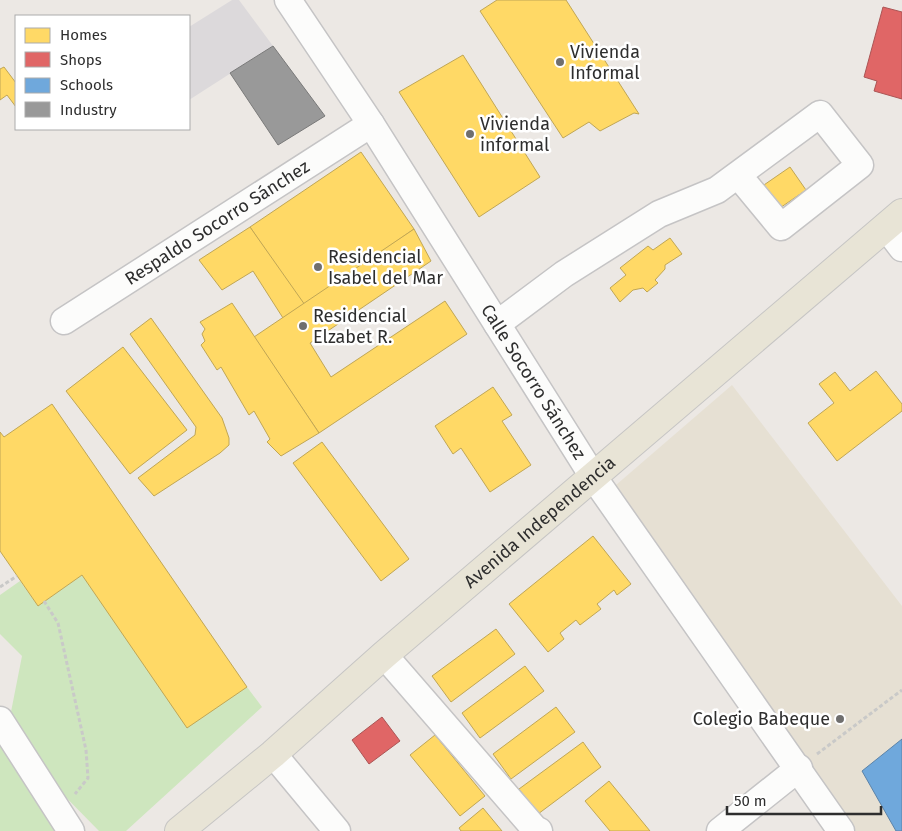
<svg xmlns="http://www.w3.org/2000/svg" width="902" height="831" viewBox="0 0 902 831" font-family="'Fira Sans',sans-serif">
<style>
.industrial{fill:#dcd9db}
.education{fill:#e6e0d3}
.green{fill:#cee6be}
.homes{fill:#ffd966;stroke:#c0a655}
.shops{fill:#e06666;stroke:#ab5555}
.schools{fill:#6fa8dc;stroke:#5c83a8}
.industry{fill:#999;stroke:#797979}
.lines{fill:none;stroke-linecap:round;stroke-linejoin:round}
.minor-casing{stroke:#c5c4c5;stroke-width:29}
.major-casing{stroke:#c6c5c4;stroke-width:30}
.path{stroke:#c9c9c8;stroke-width:3;stroke-dasharray:4 2.5;stroke-linecap:butt}
.minor{stroke:#fcfcfb;stroke-width:26}
.major{stroke:#e8e4d6;stroke-width:28}
.poi-dot{fill:#706f6e;stroke:#fff;stroke-width:2}
.labels{text-anchor:middle;stroke-width:5;stroke-linejoin:round;paint-order:stroke}
.poi-label{font-size:18px;fill:#2e2e2e;stroke:#fff;text-anchor:start}
.street-label{font-size:18px;fill:#2e2e2e;stroke:#fff}
</style>
<rect width="100%" height="100%" fill="#ece8e4"/>
<path class="industrial" d="M232,0H239L273,46L189,100V27Z"/>
<path class="education" d="M732,385L902,606V831H856L616,485Z"/>
<g class="green">
<path d="M82,575L187,727L247,687L262,707L126,831H99L44,775L9,722L22,656L0,634V595L20,581L38,606Z"/>
<path d="M0,746L63,831H0Z"/>
</g>
<g class="homes">
<path d="M497,0H566L639,114L634,113L600,131L589,122L563,138L480,11Z"/>
<path d="M463,55L540,177L479,217L399,92Z"/>
<path d="M4,67L16,83V107L7,95L0,100V69Z"/>
<path d="M361,152L414,229L303,307L250,227Z"/>
<path d="M790,167L806,190L777,210L761,187Z"/>
<path d="M250,227L305,305L283,318L253,271L222,290L199,260Z"/>
<path d="M414,229L431,261L310,343L331,377L445,301L467,334L319,433L254,337Z"/>
<path d="M670,238L682,254L665,265V269L655,280L658,283L647,292L643,288L633,290L620,302L610,288L626,275L620,268L648,246L653,250Z"/>
<path d="M232,303L319,433L281,456L267,442L270,439L254,411L249,415L221,367L217,370L201,345L205,341L202,334L205,329L200,322Z"/>
<path d="M151,318L222,418L229,438V445L220,453L154,496L138,478L195,435L196,427L130,334Z"/>
<path d="M123,347L187,430L130,474L66,391Z"/>
<path d="M876,371L902,404V411L837,461L808,423L834,403L819,384L835,372L850,391Z"/>
<path d="M493,387L512,415L502,421L531,465L490,492L461,448L453,454L435,426Z"/>
<path d="M52,404L247,687L187,728L82,575L38,606L0,551V432L4,437Z"/>
<path d="M322,442L409,559L381,581L293,463Z"/>
<path d="M593,536L631,584L617,595L614,590L597,604L601,609L580,625L576,620L560,633L564,639L548,652L509,604Z"/>
<path d="M496,629L515,654L451,702L432,676Z"/>
<path d="M525,666L544,691L480,738L462,713Z"/>
<path d="M556,707L575,732L511,779L493,754Z"/>
<path d="M435,735L485,796L460,816L410,755Z"/>
<path d="M583,742L601,767L538,814L519,789Z"/>
<path d="M609,781L650,831H610L585,801Z"/>
<path d="M483,808L502,831H461L459,828Z"/>
</g>
<g class="shops">
<path d="M883,7L902,12V99L874,91L877,81L864,77Z"/>
<path d="M382,717L400,741L369,764L352,740Z"/>
</g>
<path class="schools" d="M902,739V831H896L862,771Z"/>
<path class="industry" d="M273,46L325,116L278,145L230,73Z"/>
<g class="lines">
<g class="minor-casing">
<g id="minor">
<path id="s1" d="M288,0L371,124L594,478L841,831"/>
<path d="M886,227L902,248"/>
<path id="s2" d="M64,321L371,124"/>
<path d="M497,324L564,274L659,214L717,190L820,114L860,165L781,227L738,175"/>
<path d="M384,655L535,829L539,831"/>
<path d="M0,720L71,831"/>
<path d="M273,754L337,831"/>
<path d="M720,831L799,768"/>
</g>
</g>
<g class="major-casing">
<g id="major">
<path id="s3" d="M179,831L273,754L384,655L902,213"/>
</g>
</g>
<g class="path">
<path d="M0,587L17,576"/>
<path d="M44,601L58,623L86,750L88,778L75,794"/>
<path d="M817,754L902,690"/>
</g>
<use href="#minor" class="minor"/>
<use href="#major" class="major"/>
</g>
<g class="poi-dot">
<circle cx="560" cy="62" r="5"/>
<circle cx="470" cy="134" r="5"/>
<circle cx="318" cy="267" r="5"/>
<circle cx="303" cy="326" r="5"/>
<circle cx="840" cy="719" r="5"/>
</g>
<g class="labels">
<g class="poi-label">
<text x="570" y="58">Vivienda<tspan x="570" dy="21">Informal</tspan></text>
<text x="480" y="130">Vivienda<tspan x="480" dy="21">informal</tspan></text>
<text x="328" y="263">Residencial<tspan x="328" dy="21">Isabel del Mar</tspan></text>
<text x="313" y="322">Residencial<tspan x="313" dy="21">Elzabet R.</tspan></text>
<text x="830" y="725" text-anchor="end">Colegio Babeque</text>
</g>
<g class="street-label">
<text dy="6" stroke="none"><textPath href="#s2" startOffset="182">Respaldo Socorro Sánchez</textPath></text>
<text dy="6" stroke="none"><textPath href="#s1" startOffset="454">Calle Socorro Sánchez</textPath></text>
<text dy="6" stroke="none"><textPath href="#s3" startOffset="475">Avenida Independencia</textPath></text>
</g>
</g>
<rect x="15" y="15" width="175" height="115" fill="#ffffff" stroke="#ababab"/>
<rect x="25" y="28" width="25" height="15" fill="#ffd966" stroke="#ababab"/>
<text x="60" y="40" font-size="15" fill="#2e2e2e">Homes</text>
<rect x="25" y="52" width="25" height="15" fill="#e06666" stroke="#ababab"/>
<text x="60" y="65" font-size="15" fill="#2e2e2e">Shops</text>
<rect x="25" y="78" width="25" height="15" fill="#6fa8dc" stroke="#ababab"/>
<text x="60" y="90" font-size="15" fill="#2e2e2e">Schools</text>
<rect x="25" y="102" width="25" height="15" fill="#999999" stroke="#ababab"/>
<text x="60" y="115" font-size="15" fill="#2e2e2e">Industry</text>
<path d="M727 806v8h154v-8" fill="none" stroke="#2e2e2e" stroke-width="2.5"/>
<text x="734" y="806" font-size="15" fill="#2e2e2e" stroke="#ffffff" stroke-width="4" paint-order="stroke">50 m</text>
</svg>
